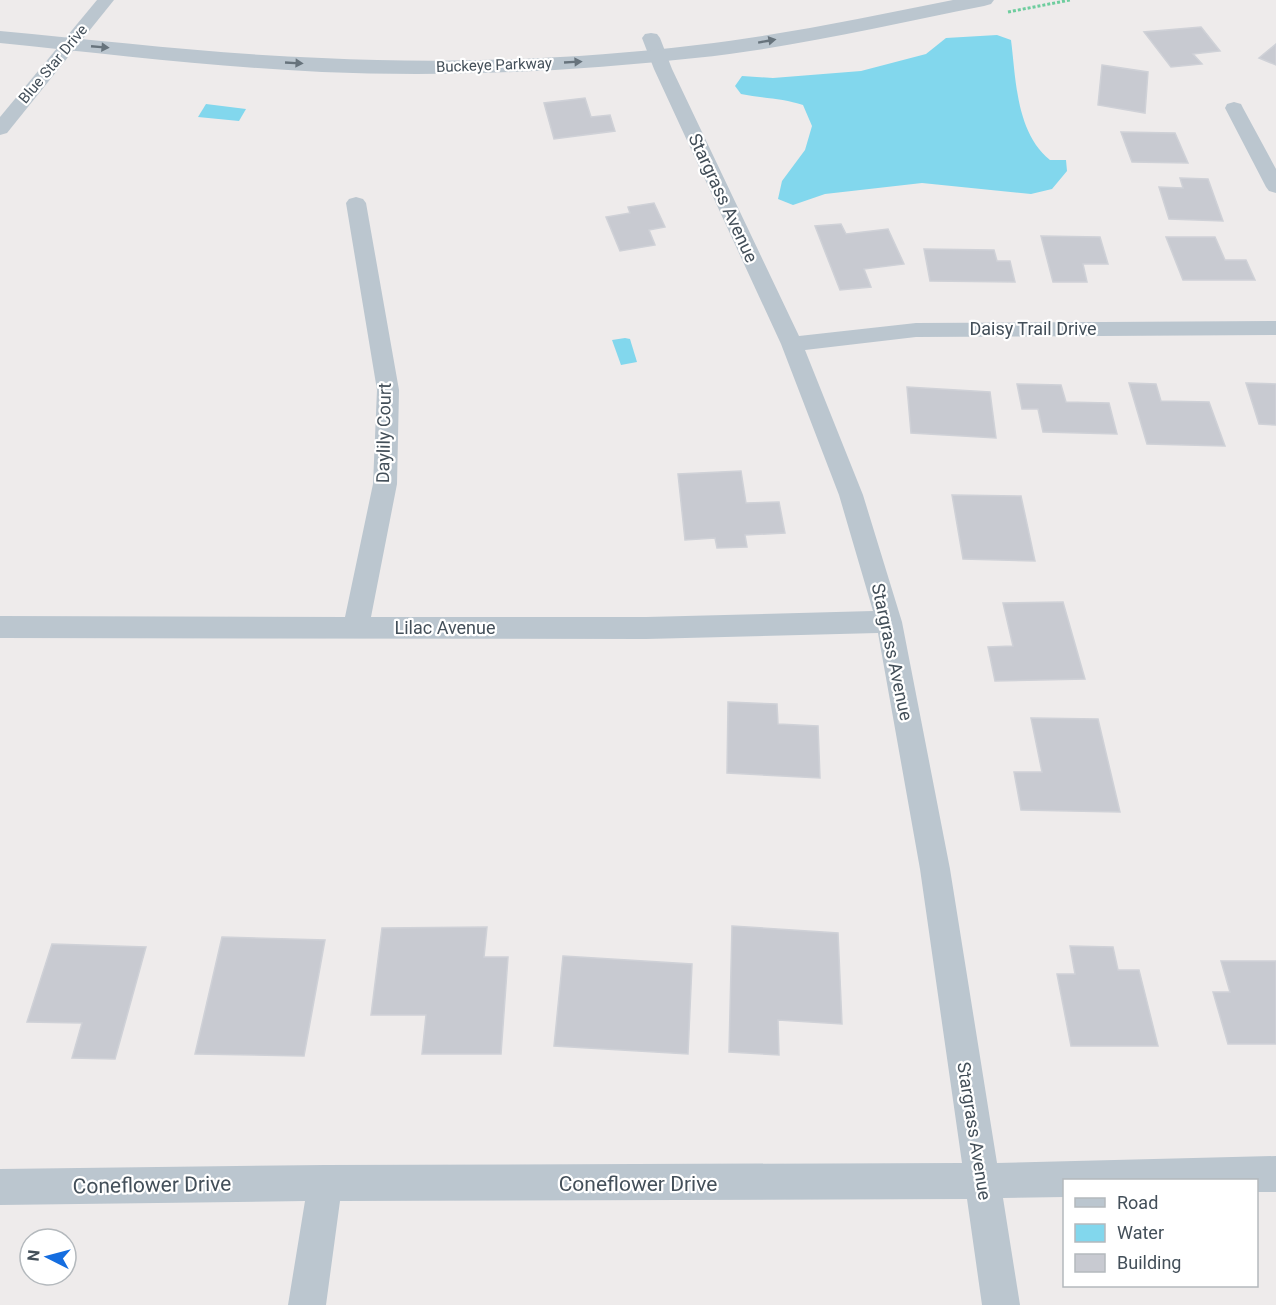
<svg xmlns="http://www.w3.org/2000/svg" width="1276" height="1305" viewBox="0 0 1276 1305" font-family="Roboto,sans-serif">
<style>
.water{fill:#82d7ed}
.building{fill:#c8cad1;stroke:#cfd1d7;stroke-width:1.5}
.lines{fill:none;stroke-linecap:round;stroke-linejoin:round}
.path{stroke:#6ecd9e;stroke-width:3;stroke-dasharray:3 2;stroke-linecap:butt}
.minor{fill:#bbc6cf;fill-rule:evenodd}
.tertiary{fill:#bbc6cf;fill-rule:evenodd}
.oneway{fill:#67737c}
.labels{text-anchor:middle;stroke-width:4.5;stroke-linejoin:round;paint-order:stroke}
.far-street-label{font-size:15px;fill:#434f59;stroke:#fff}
.street-label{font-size:18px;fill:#434f59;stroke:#fff}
.near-street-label{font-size:21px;fill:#434f59;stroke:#fff}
</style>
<rect width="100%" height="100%" fill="#eeebeb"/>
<g class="water">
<path d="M997,35L1011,40C1016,79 1016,133 1050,160H1066L1067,171L1052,189L1031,194L922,183L825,194L793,205L778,199L782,181L805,150L812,126L803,105C783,98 761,98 741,94L735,86L742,76L773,78L861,71L926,54L946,38Z"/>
<path d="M206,104L246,109L239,121L198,117Z"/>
<path d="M625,338L630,339L637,362L621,365L612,340Z"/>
</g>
<g class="building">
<path d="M1201,27L1220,51L1193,54L1202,64L1171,67L1144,32Z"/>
<path d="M1276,44V65L1259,58Z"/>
<path d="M1102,65L1148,72L1145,113L1098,105Z"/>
<path d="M585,98L591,117L610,115L615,131L554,139L544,103Z"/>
<path d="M1121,132L1175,133L1188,163L1132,162Z"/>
<path d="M1180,178L1208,179L1223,221L1169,219L1159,187L1183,188Z"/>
<path d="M654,203L665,227L649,230L655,245L620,251L606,217L630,213L628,207Z"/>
<path d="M841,224L846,234L888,229L904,264L864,269L871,287L840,290L815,226Z"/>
<path d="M1041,236L1100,237L1108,264H1083L1087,282H1053Z"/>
<path d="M1166,237H1215L1225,260H1246L1255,280H1183Z"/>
<path d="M924,249L994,250L997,261H1010L1015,282L930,281Z"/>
<path d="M1129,383L1156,384L1161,401L1209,402L1225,446L1147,444Z"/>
<path d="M1246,383L1276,384V425L1259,424Z"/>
<path d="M1017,384L1061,385L1066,402L1109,403L1117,434L1043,432L1038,409H1022Z"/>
<path d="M907,387L990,392L996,438L911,433Z"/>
<path d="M741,471L746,503L779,502L785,533L745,535L747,547L717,548L715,538L685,540L678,474Z"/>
<path d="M952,495L1021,496L1035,561L963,559Z"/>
<path d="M1063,602L1085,679L995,681L988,647L1013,646L1003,603Z"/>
<path d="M728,702L777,704L778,724L818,726L820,778L727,773Z"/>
<path d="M1031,718L1098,719L1120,812L1021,810L1014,772H1042Z"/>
<path d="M732,926L838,933L842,1024L778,1020L779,1055L729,1052Z"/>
<path d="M487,927L484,957H508L501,1054H422L426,1015H371L382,928Z"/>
<path d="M222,937L325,940L304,1056L195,1054Z"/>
<path d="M52,944L146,947L115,1059L72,1058L82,1023L27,1022Z"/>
<path d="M1070,946L1113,947L1118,970H1139L1158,1046H1071L1057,974H1075Z"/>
<path d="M563,956L692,964L688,1054L554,1046Z"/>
<path d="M1221,961H1276V1044H1228L1213,992H1230Z"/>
</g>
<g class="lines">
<path class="path" d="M1008,12L1070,0"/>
<g class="minor">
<path d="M97,0H114L7,133L0,135V117Z"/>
<path d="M651,33L657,34L660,38L672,69L799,336L916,323L1276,321V335L916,337L805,350L863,495L902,622L950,869L997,1163L1276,1156V1192H1256V1180H1064V1197L1003,1198L1020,1305H982L967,1199L340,1201L326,1305H288L305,1201L0,1205V1169L325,1165L962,1163L920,869L878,633L646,639L0,638V616L345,617L373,484L377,390L346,203L349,199L356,197L363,199L366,203L399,390L397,484L371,617H646L873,611L839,495L781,344L654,69L642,38L645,34Z"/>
<path d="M1234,102L1241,104L1243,108L1276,169V193L1269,191L1266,187L1225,108L1227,104Z"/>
</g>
<path class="tertiary" d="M953,0H994L991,4L984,6C888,25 792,48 695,58C572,72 446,77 322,72C215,67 107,54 0,43V31C107,41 214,54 322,58C446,64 573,60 697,45C783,35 868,17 953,0Z"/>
</g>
<defs><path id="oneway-solid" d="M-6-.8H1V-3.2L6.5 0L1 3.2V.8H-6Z" transform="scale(1.5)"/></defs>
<g class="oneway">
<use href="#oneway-solid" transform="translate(767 41) rotate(-10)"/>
<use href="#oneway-solid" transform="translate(100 47) rotate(5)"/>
<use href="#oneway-solid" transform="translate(573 62) rotate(-3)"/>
<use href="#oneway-solid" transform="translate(294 63) rotate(3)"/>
</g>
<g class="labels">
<g class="far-street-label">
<text transform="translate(53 64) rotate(-50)" y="5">Blue Star Drive</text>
<text transform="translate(494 65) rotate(-2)" y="5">Buckeye Parkway</text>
</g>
<g class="street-label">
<text transform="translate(723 198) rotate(65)" y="6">Stargrass Avenue</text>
<text x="1033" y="335">Daisy Trail Drive</text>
<text transform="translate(384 433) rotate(-89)" y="6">Daylily Court</text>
<text x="445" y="634">Lilac Avenue</text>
<text transform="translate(892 652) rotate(78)" y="6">Stargrass Avenue</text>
<text transform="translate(974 1131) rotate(81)" y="6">Stargrass Avenue</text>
</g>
<g class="near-street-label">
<text x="638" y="1191">Coneflower Drive</text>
<text transform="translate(152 1185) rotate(-1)" y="7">Coneflower Drive</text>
</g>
</g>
<rect x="1063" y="1179" width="195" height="108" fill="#ffffff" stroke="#b4b9bd" stroke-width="1.5"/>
<rect x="1075" y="1198" width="30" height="9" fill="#bbc6cf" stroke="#b4b9bd" stroke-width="1.5"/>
<text x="1117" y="1209" font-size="18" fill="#434f59">Road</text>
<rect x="1075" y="1224" width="30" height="18" fill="#82d7ed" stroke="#b4b9bd" stroke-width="1.5"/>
<text x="1117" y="1239" font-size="18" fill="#434f59">Water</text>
<rect x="1075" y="1254" width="30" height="18" fill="#c8cad1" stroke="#b4b9bd" stroke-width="1.5"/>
<text x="1117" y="1269" font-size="18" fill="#434f59">Building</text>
<g transform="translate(48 1257) rotate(276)"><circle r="28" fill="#ffffff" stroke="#b4b9bd" stroke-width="1.5"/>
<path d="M0-4.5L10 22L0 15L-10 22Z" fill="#146de0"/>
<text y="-9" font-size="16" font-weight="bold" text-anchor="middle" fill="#434f59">N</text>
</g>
</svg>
